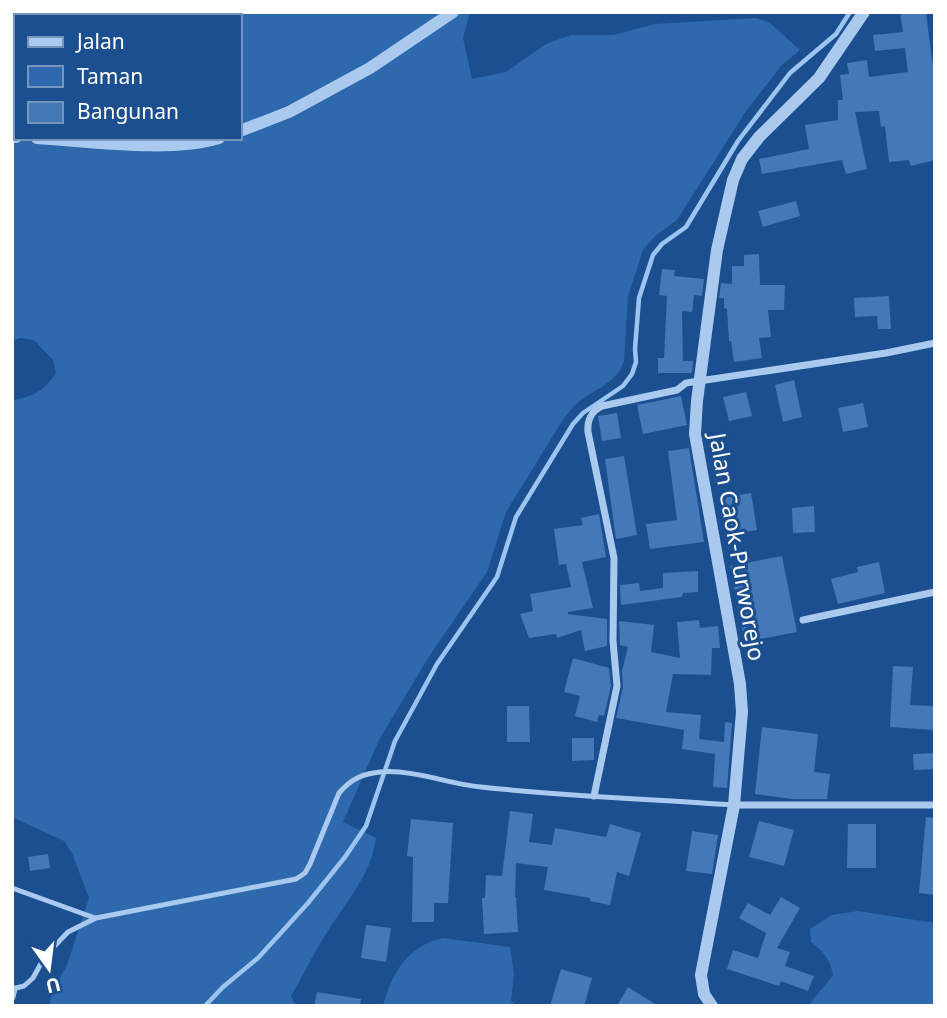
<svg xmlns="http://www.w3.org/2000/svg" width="947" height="1018" viewBox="0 0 947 1018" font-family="'Noto Sans',sans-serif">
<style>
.green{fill:#2e69ad}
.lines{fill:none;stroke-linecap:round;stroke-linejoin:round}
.stream{stroke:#9cc4f0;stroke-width:4.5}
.building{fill:#4478b7}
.service{stroke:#a9c9ee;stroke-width:5}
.minor{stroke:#a9c9ee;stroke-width:7}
.tertiary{stroke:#a9c9ee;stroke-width:12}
.labels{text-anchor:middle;stroke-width:6;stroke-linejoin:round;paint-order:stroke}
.street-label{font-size:23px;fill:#fff;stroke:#1b4f8f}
</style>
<rect width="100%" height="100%" fill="#1b4f8f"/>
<g class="green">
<path d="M49,12H470L463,38L472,79L506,72L546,44L571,35H613L655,24L756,18L770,23L800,50L782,65L746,111L677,220L655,236L643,250L628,296L624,361C617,384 592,390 575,405C571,409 568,414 564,418L506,512L487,572L428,658L379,740L343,822L376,838C371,876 345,903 326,934C313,954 303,976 291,996L296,1006H49L53,990L67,965L89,898L72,853L64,841L12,817V400C31,398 46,390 56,373L53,360L34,340L20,338L12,341V91L16,80V138H240V16H49Z"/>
<path d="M858,911L935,923V1006H808L833,975C830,959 824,952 811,942L810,929L832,915Z"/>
<path d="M443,938L510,947L514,974L511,1001L518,1006H383C392,972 408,946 443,938Z"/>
</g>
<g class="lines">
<path class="stream" d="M205,1006L223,987L258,958L308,903L345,857L366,826L395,741L437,664L497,577L516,517L573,424L583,413L623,386L632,374L636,362L635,349L639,298L653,255L662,244L686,227L738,141L790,73L836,34L850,12"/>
</g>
<g class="building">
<path d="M900,12H926L932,61H935V160L911,166L909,160L889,162L885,126L881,127L879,111L855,112L867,169L846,174L842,160L762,174L759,159L809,149L805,125L838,120V100H843L840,75L849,74L847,63L867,60L869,77L908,72L905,48L875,51L873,35L903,32Z"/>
<path d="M796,201L800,216L763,227L758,211Z"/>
<path d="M759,254L760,285H785L784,310H768L771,337L759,338L762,358L734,362L731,341H729L727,309L724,308V298H719L721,283L732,284V266H744V255Z"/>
<path d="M662,269L675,270L674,276L704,279L702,296L694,295L692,312L682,311L683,361H693L692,373H658V358H664L667,296L659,295Z"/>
<path d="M889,296L891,329H878L877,316L855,317L854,298Z"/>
<path d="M794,380L802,417L783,422L775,385Z"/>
<path d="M746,392L752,416L729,421L723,397Z"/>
<path d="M681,396L687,425L643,434L637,405Z"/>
<path d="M863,403L868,427L843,432L838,408Z"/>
<path d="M617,413L621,438L602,441L598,416Z"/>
<path d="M689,448L704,542L650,549L646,524L677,520L668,451Z"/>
<path d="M624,456L637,535L616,539L605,459Z"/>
<path d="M751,493L757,530L728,535L721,498Z"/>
<path d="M814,506L815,532L793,533L792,508Z"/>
<path d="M599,514L606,557L582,562L593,608L568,612V614L607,619V646L585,651L581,630L557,638L556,634L529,638L520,614L533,611L530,594L571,587L566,564L559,565L554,529L583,525L581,518Z"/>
<path d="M782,556L797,632L745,642L730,566Z"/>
<path d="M879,562L885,593L838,604L831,579L858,572L857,567Z"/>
<path d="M698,571V592L683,593L682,597L621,605L620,585L639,583L640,591L663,588V573Z"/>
<path d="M699,620L700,628L718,626L720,648H712L711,675L673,674L666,712L701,715L699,739L724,742L725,722L732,723L727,788L713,787L715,754L682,749L684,730L616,718L623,687L622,671L628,647L620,645L619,621L654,625L651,652L680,658L677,622Z"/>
<path d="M573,658L609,668L611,686L604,716L599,715L597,722L575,716L580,696L564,692Z"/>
<path d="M893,666L913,667L910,705L935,706V730L890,727Z"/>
<path d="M507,706H529L530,742H507Z"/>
<path d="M762,727L818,734L814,772L830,774L827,799H793L755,794Z"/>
<path d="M572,738H594V760L572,761Z"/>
<path d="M935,753V769L914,770L913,754Z"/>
<path d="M510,811L533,814L529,842L552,845L555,828L606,837L610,824L641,833L629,876L617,872L610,905L590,901V898L544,890L548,867L516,863L515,897H516L518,932L484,934L482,898H485L486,875L502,876Z"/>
<path d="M926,817L935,818V895L919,893Z"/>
<path d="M411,819L453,823L448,903H434V922H412L413,857L407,856Z"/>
<path d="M759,821L794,830L784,866L749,857Z"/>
<path d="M848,824H876V868H847Z"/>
<path d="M692,831L718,835L712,874L686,871Z"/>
<path d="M48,854L50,868L30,871L28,857Z"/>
<path d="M781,897L800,908L777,948L790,952L785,966L814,976L808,991L781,981L779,986L727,969L733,950L758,958L766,933L739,918L748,903L770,915Z"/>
<path d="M366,925L391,928L386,962L361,958Z"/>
<path d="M561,969L592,978L584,1006H550Z"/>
<path d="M628,987L658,1006H617Z"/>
<path d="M317,992L361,999L360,1006H314Z"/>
</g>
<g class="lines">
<g class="service">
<path d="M12,888L95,918"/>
<path d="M12,989L24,986L33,978L45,956L68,932L96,918L296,879L305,873L310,864L339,793C351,779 362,774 380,772C413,769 448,784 481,787C565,796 650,799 734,805"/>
</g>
<g class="minor">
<path d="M803,620L935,592"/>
<path d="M594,796L617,686L613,641L614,558L588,432C587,421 591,411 602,406L677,390L686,383L886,353L935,343"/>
<path d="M734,805H935"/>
<path d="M12,997L14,989"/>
</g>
<g class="tertiary">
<path d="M240,131L289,112L370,68L453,12"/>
<path d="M12,137H16"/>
<path d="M37,138C88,141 171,153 219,138"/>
<path d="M712,1006L704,994L701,975L734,805L742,712L740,684L695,434L697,401L717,250L733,180L742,159L759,137L819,78L864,12"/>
</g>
</g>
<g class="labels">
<g class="street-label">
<text transform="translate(737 547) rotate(80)" y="8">Jalan Caok-Purworejo</text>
</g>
</g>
<rect width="947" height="1018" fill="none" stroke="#ffffff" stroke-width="28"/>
<rect x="14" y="14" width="228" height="126" fill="#1b4f8f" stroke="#7695bc" stroke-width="2"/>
<rect x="28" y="37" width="35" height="10" fill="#a9c9ee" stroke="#7695bc" stroke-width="2"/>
<text x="77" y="49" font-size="21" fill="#ffffff">Jalan</text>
<rect x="28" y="66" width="35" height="21" fill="#2e69ad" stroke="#7695bc" stroke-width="2"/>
<text x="77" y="84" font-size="21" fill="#ffffff">Taman</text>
<rect x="28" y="102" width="35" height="21" fill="#4478b7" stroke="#7695bc" stroke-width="2"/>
<text x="77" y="119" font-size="21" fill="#ffffff">Bangunan</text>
<g transform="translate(49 969) rotate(166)" stroke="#1b4f8f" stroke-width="5" paint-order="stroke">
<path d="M0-5L12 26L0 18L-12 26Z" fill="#ffffff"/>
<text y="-10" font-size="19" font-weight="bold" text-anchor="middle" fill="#ffffff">U</text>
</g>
</svg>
